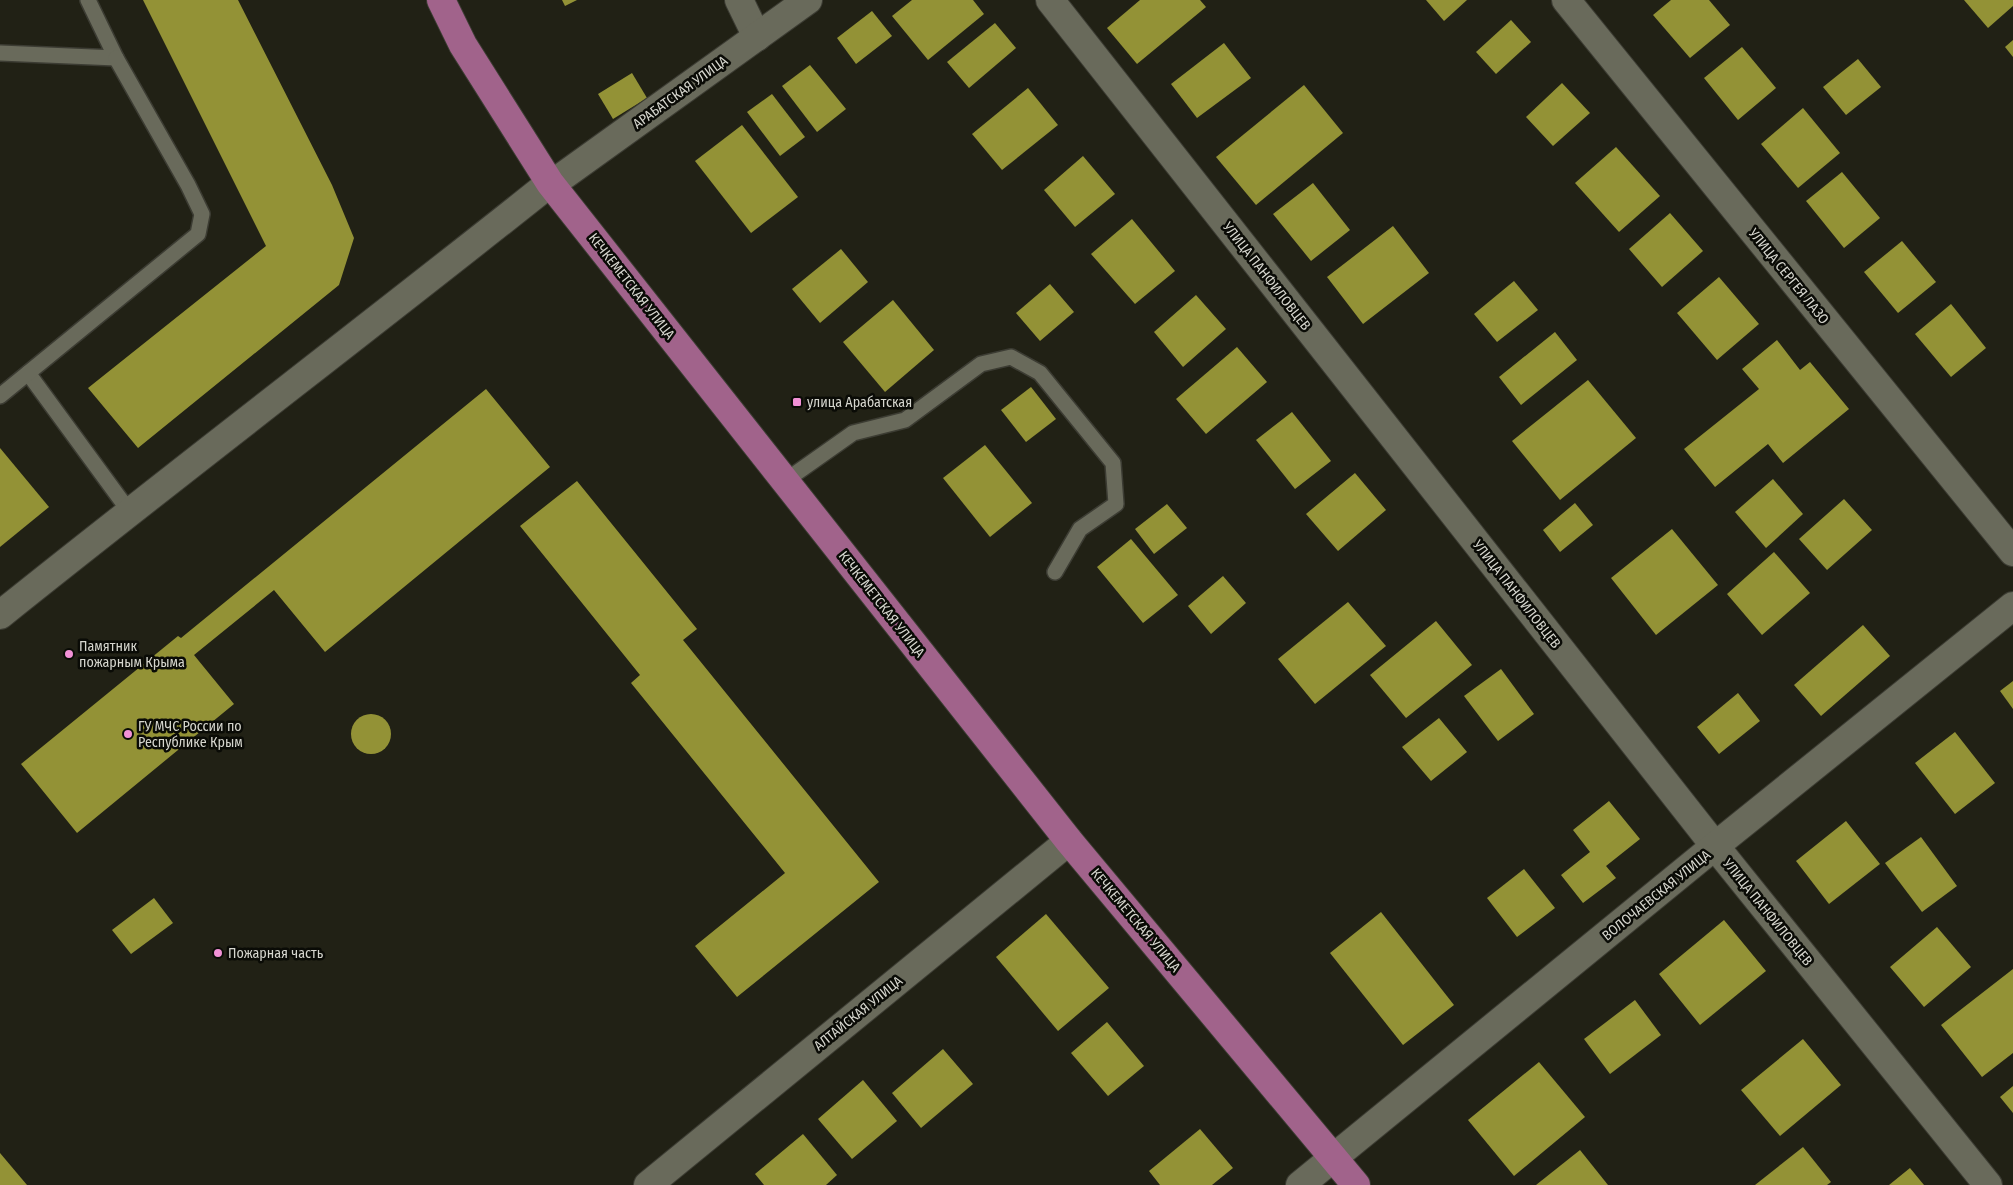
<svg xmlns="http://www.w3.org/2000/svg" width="2013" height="1185" viewBox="0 0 2013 1185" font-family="'Fira Sans Condensed',sans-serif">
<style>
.building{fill:#939236}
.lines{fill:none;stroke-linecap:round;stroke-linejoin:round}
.service-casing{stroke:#3c3c33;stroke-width:18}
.minor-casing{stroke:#3c3c33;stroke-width:30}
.primary-casing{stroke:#3c3c33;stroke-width:30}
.service{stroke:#696a5b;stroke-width:15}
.minor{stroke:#696a5b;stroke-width:28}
.primary{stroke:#a1638b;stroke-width:28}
.poi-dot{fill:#f291d6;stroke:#0a0b06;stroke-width:2}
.labels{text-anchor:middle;stroke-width:5;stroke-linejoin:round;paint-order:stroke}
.street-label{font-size:14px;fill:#d6d6ce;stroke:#0a0b06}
.poi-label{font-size:14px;fill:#d6d6ce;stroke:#0a0b06;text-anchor:start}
</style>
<rect width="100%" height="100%" fill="#212115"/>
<g class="building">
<path d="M143,0H238L332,185L354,238L339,285L138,448L88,388L266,246Z"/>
<path d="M562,0H577L565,6Z"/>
<path d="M912,0H973L984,14L928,60L892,16Z"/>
<path d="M1140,0H1200L1206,7L1137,64L1107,28Z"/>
<path d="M1426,0H1467L1444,21Z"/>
<path d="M1671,0H1709L1730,25L1690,58L1653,15Z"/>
<path d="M1964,0H2013V6L1988,28Z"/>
<path d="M872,11L892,36L856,64L837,38Z"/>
<path d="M1511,20L1531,42L1496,74L1476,52Z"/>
<path d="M995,23L1016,48L969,88L947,62Z"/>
<path d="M2013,40V57L2005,47Z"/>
<path d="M1224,43L1251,78L1197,118L1171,84Z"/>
<path d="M1742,47L1776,88L1738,120L1704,78Z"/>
<path d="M1858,59L1881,87L1846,115L1823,87Z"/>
<path d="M810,65L846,109L817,132L782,86Z"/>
<path d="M632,73L647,98L613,119L598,94Z"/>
<path d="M1562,83L1590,113L1553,146L1526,117Z"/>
<path d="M1304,85L1343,133L1256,205L1216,157Z"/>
<path d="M1028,88L1058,125L1002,170L972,134Z"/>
<path d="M772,94L805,137L780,156L747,112Z"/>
<path d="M1803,108L1840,153L1798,188L1761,144Z"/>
<path d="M742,125L798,197L751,233L695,161Z"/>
<path d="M1616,147L1660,196L1619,232L1575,183Z"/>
<path d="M1083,156L1115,194L1075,227L1044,190Z"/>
<path d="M1842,172L1880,218L1844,248L1806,201Z"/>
<path d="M1313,183L1350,230L1311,261L1273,214Z"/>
<path d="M1670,213L1703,251L1662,287L1629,249Z"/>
<path d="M1132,219L1175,271L1135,304L1091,254Z"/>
<path d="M1393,226L1429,273L1363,324L1327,277Z"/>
<path d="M1902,241L1936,282L1898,313L1864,272Z"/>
<path d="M841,249L868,282L820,323L792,289Z"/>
<path d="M1719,277L1759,324L1717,360L1677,313Z"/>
<path d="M1514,281L1538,310L1497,342L1474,314Z"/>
<path d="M1050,284L1074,312L1040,341L1016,313Z"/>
<path d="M1196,295L1226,329L1183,367L1154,332Z"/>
<path d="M893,300L934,350L885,392L843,342Z"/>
<path d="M1951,304L1986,348L1951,377L1915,334Z"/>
<path d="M1555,332L1577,360L1521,405L1499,377Z"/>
<path d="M1777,340L1800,370L1810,362L1849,409L1783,463L1768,444L1715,487L1684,449L1759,389L1742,369Z"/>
<path d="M1237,347L1267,382L1206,434L1176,399Z"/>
<path d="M1588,380L1636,438L1560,500L1512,441Z"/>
<path d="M1031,387L1056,419L1026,442L1001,410Z"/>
<path d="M486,389L550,467L325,652L274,590L194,655L234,704L77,833L21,764L178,636L181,638Z"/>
<path d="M1292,412L1331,461L1295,489L1256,440Z"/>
<path d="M985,445L1032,503L990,537L943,478Z"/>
<path d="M0,448L49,507L0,547Z"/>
<path d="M1355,473L1386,510L1338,551L1306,514Z"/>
<path d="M1773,479L1803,514L1766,548L1735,512Z"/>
<path d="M577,481L697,629L683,640L879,882L737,997L695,946L785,873L631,683L640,675L520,526Z"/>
<path d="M1844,499L1872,530L1827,570L1799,539Z"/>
<path d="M1575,503L1593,525L1560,552L1543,530Z"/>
<path d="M1167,504L1187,528L1154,554L1135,529Z"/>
<path d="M1672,529L1718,585L1656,635L1611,578Z"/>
<path d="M1131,539L1178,595L1143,623L1097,567Z"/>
<path d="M1774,552L1810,593L1762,635L1727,594Z"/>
<path d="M1223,576L1246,603L1211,634L1188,606Z"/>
<path d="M1348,602L1386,646L1315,704L1278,659Z"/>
<path d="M1436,621L1472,665L1406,718L1370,675Z"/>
<path d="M1863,625L1890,656L1821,716L1794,685Z"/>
<path d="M1501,669L1534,714L1498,741L1464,696Z"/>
<path d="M2013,681V709L2000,691Z"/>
<path d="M1738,693L1760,721L1719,754L1697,727Z"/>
<circle cx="371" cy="734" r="20"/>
<path d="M1439,718L1467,752L1431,781L1402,747Z"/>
<path d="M1955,732L1995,783L1955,814L1915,763Z"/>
<path d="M1609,801L1640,839L1606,866L1616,878L1583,903L1561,875L1590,852L1573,830Z"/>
<path d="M1846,821L1880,864L1829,904L1796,861Z"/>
<path d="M1921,837L1957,886L1922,912L1885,863Z"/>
<path d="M1524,869L1555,908L1517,937L1487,898Z"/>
<path d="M154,898L173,923L131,954L112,930Z"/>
<path d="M1381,912L1454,1005L1403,1045L1330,953Z"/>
<path d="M1046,914L1109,988L1058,1031L996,957Z"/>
<path d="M1724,920L1766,971L1700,1025L1659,974Z"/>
<path d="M1937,927L1971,967L1924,1007L1890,967Z"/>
<path d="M2013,969V1053L1982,1077L1941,1025Z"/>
<path d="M1635,1000L1661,1035L1610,1074L1584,1039Z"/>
<path d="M1107,1022L1144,1066L1108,1096L1071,1053Z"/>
<path d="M1803,1039L1841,1085L1780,1136L1741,1090Z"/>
<path d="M943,1049L973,1084L921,1128L892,1093Z"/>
<path d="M1539,1062L1585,1117L1514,1176L1468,1120Z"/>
<path d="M863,1080L897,1121L852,1159L818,1119Z"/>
<path d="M2013,1086V1113L2000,1097Z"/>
<path d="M1200,1129L1233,1168L1212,1185H1160L1149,1171Z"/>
<path d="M803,1134L837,1175L826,1185H764L755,1174Z"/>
<path d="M1803,1147L1831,1182L1827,1185H1755Z"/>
<path d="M1580,1150L1608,1185H1536Z"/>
<path d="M0,1153L27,1185H0Z"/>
<path d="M1910,1168L1924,1185H1889Z"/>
</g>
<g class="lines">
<g class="service-casing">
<g id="service">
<path d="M0,53L116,58L88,0"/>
<path d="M28,373L129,511"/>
<path d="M0,396L198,234L202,214L188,185L116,58"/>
<path d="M785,481L853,433L905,420L981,364L1011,357L1040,373L1113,463L1116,504L1080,529L1055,572"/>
</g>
</g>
<g class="minor-casing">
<g id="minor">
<path d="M739,0L757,37"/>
<path d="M1050,0L1715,846L1988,1185"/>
<path d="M1566,0L2013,552"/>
<path d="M552,184L808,0"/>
<path d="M0,615C182,469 368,328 550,183"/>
<path d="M648,1185L1069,841"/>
<path d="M1300,1185L1715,846L2013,606"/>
</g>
</g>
<g class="primary-casing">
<path id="primary" d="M441,0L463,45L550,183L1069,841L1356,1185"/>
</g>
<use href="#service" class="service"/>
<use href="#minor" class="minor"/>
<use href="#primary" class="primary"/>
</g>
<g class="poi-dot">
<rect x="792" y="397" width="10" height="10" rx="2.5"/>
<circle cx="69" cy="654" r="5"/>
<circle cx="128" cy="734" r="5"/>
<circle cx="218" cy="953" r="5"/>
</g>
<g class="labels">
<g class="street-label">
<text transform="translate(680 92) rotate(-36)" y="5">АРАБАТСКАЯ УЛИЦА</text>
<text transform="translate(1267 276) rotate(52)" y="5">УЛИЦА ПАНФИЛОВЦЕВ</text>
<text transform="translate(1789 276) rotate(51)" y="5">УЛИЦА СЕРГЕЯ ЛАЗО</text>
<text transform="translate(632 286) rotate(52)" y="5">КЕЧКЕМЕТСКАЯ УЛИЦА</text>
<text transform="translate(1517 594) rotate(52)" y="5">УЛИЦА ПАНФИЛОВЦЕВ</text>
<text transform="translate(882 604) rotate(52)" y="5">КЕЧКЕМЕТСКАЯ УЛИЦА</text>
<text transform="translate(1656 895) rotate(-39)" y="5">ВОЛОЧАЕВСКАЯ УЛИЦА</text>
<text transform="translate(1768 912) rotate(51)" y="5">УЛИЦА ПАНФИЛОВЦЕВ</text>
<text transform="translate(1136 920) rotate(50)" y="5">КЕЧКЕМЕТСКАЯ УЛИЦА</text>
<text transform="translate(858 1013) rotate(-39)" y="5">АЛТАЙСКАЯ УЛИЦА</text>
</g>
<g class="poi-label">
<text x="807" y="407">улица Арабатская</text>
<text x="79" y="651">Памятник<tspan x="79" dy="16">пожарным Крыма</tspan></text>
<text x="138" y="731">ГУ МЧС России по<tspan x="138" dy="16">Республике Крым</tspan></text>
<text x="228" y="958">Пожарная часть</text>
</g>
</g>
</svg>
